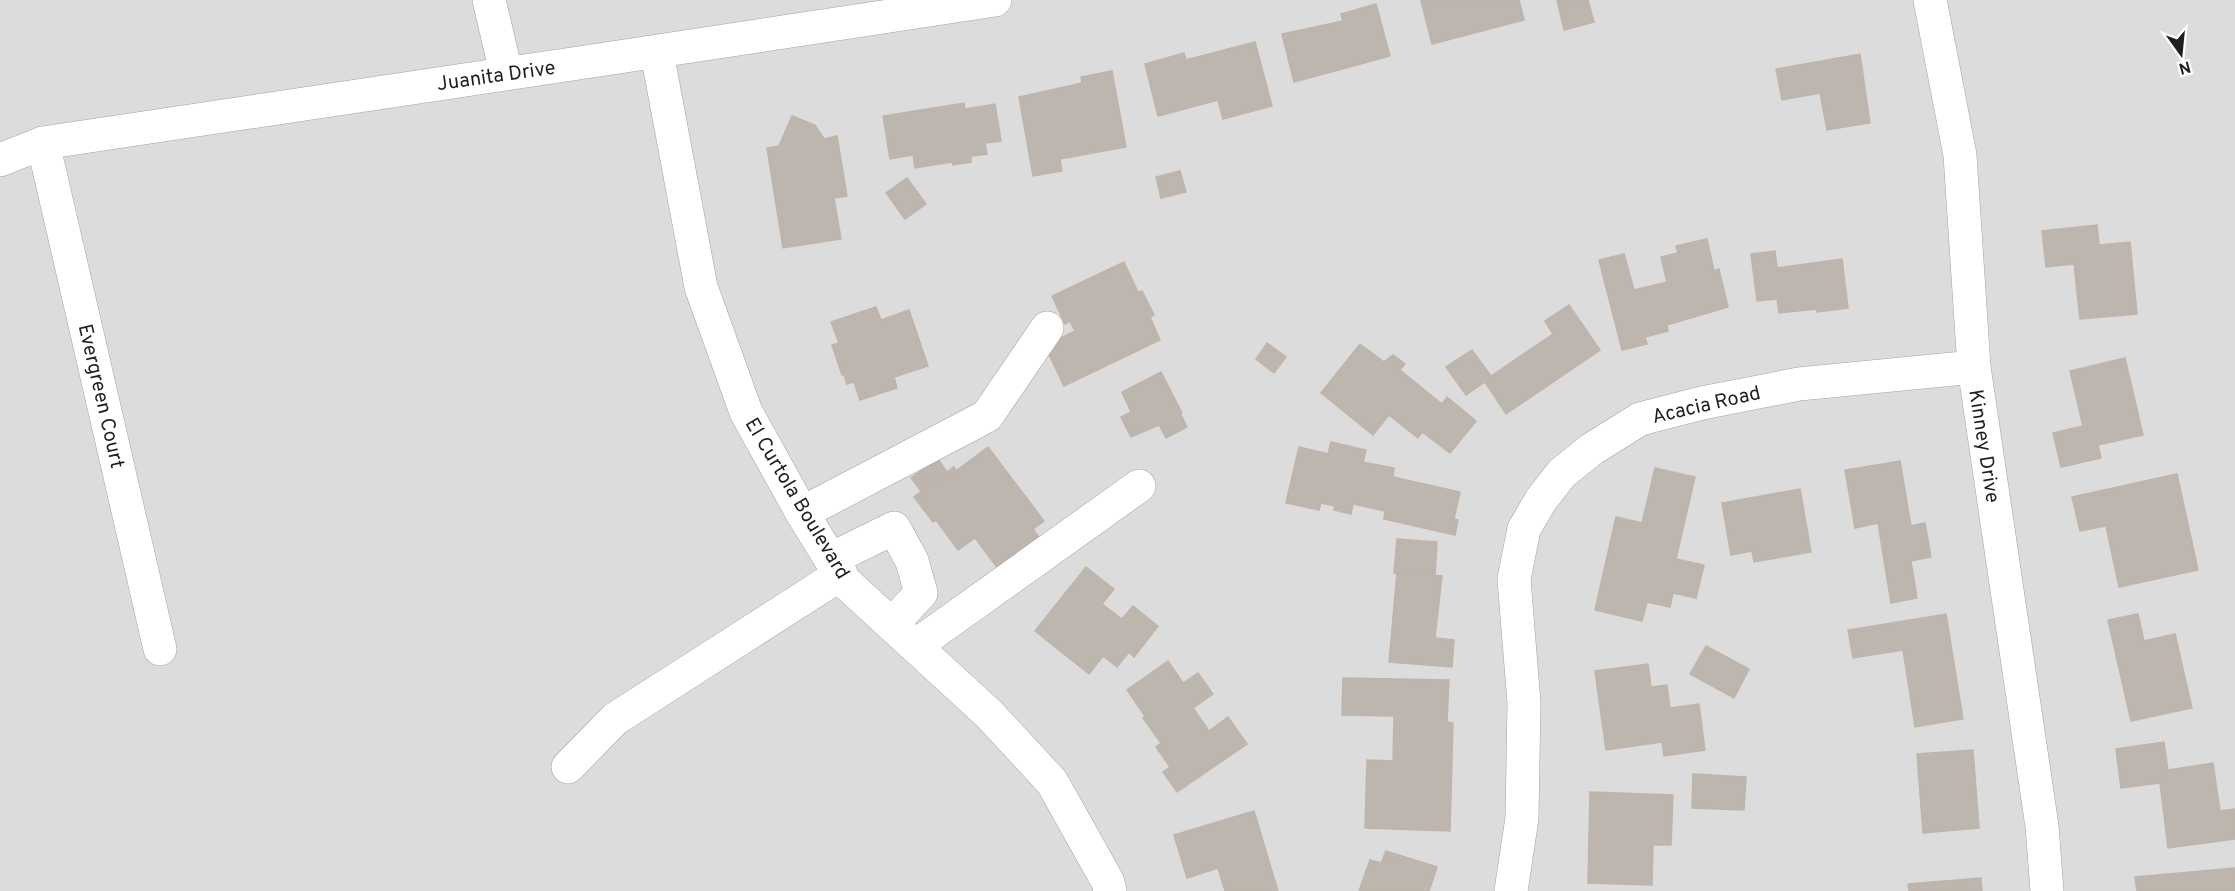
<svg xmlns="http://www.w3.org/2000/svg" width="2235" height="891" viewBox="0 0 2235 891" font-family="Overpass,sans-serif">
<style>
.residential{fill:#dddcdc}
.building{fill:#bcb6af;stroke:#c0b4aa;stroke-width:1.5}
.lines{fill:none;stroke-linecap:round;stroke-linejoin:round}
.minor-casing{stroke:#a3a3a3;stroke-width:34}
.minor{stroke:#fff;stroke-width:33}
.labels{text-anchor:middle;stroke-width:6;stroke-linejoin:round;paint-order:stroke}
.street-label{font-size:20px;fill:#1f1f1f;stroke:#fff}
</style>
<rect width="100%" height="100%" fill="#efede6"/>
<rect class="residential" x="0" y="0" width="2235" height="891"/>
<g class="building">
<path d="M1424,0H1519L1524,20L1432,44L1421,1Z"/>
<path d="M1557,0H1588L1594,22L1564,30Z"/>
<path d="M1376,4L1390,56L1294,82L1282,34L1343,21L1341,14Z"/>
<path d="M1255,42L1272,106L1223,119L1218,100L1158,116L1145,64L1184,53L1186,60Z"/>
<path d="M1860,54L1870,123L1827,130L1820,93L1782,100L1776,69Z"/>
<path d="M1112,71L1126,147L1060,159L1062,171L1033,176L1019,97L1082,83L1081,77Z"/>
<path d="M964,103L965,109L995,104L1001,141L985,143L987,154L971,156V162L953,165L952,162L915,168L913,155L890,159L883,116Z"/>
<path d="M792,116L815,125L824,139L837,136L847,196L834,198L841,239L783,248L767,148L779,146Z"/>
<path d="M1180,171L1186,192L1161,198L1156,177Z"/>
<path d="M907,178L926,204L905,219L886,193Z"/>
<path d="M2097,225L2099,245L2130,242L2137,314L2080,319L2074,264L2046,267L2042,231Z"/>
<path d="M1707,239L1714,271L1719,269L1728,307L1667,325L1668,331L1645,337L1647,344L1622,350L1599,260L1624,254L1634,290L1667,282L1661,257L1678,253L1676,246Z"/>
<path d="M1775,251L1777,268L1842,259L1848,308L1817,312V309L1779,313L1777,299L1757,301L1751,254Z"/>
<path d="M1124,262L1138,292L1142,291L1154,315L1150,317L1160,340L1064,386L1045,346L1075,331L1070,321L1065,324L1052,296Z"/>
<path d="M1569,305L1600,350L1506,414L1485,382L1466,395L1446,367L1472,350L1491,376L1553,334L1545,321Z"/>
<path d="M876,307L881,320L909,310L928,366L894,377L897,388L860,400L854,382L847,384L844,375H842L832,345L839,343L831,322Z"/>
<path d="M1267,343L1286,357L1274,373L1256,359Z"/>
<path d="M1360,344L1384,362L1393,355L1405,364L1400,370L1442,404L1447,397L1476,421L1450,453L1422,432L1418,438L1389,415L1373,435L1321,393Z"/>
<path d="M2125,358L2143,435L2098,445L2101,458L2061,467L2053,433L2083,426L2070,371Z"/>
<path d="M1161,372L1182,413H1180L1187,427L1166,438L1159,425L1131,437L1121,417L1131,412L1122,392Z"/>
<path d="M1331,442L1366,450L1363,462L1394,468L1393,477L1460,492L1454,519L1458,520L1455,535L1384,519L1385,511L1353,504L1351,514L1334,510L1335,506L1321,503L1319,510L1286,503L1299,447L1328,454Z"/>
<path d="M988,447L1044,521L1033,529L1041,540L999,570L975,538L958,550L936,520L933,522L914,497L954,467L956,471Z"/>
<path d="M938,459L947,472L921,491L911,478Z"/>
<path d="M1900,461L1911,526L1925,523L1931,557L1911,561L1917,598L1891,603L1878,523L1855,528L1845,470Z"/>
<path d="M1655,468L1695,477L1676,559L1704,565L1696,598L1673,593L1670,607L1647,602L1642,621L1595,610L1616,517L1642,523Z"/>
<path d="M2177,474L2198,570L2119,587L2106,526L2080,531L2072,497Z"/>
<path d="M1800,489L1811,552L1754,562L1752,551L1731,555L1722,503Z"/>
<path d="M1397,539L1437,542L1435,576L1394,573Z"/>
<path d="M1086,567L1114,589L1102,604L1122,619L1133,606L1158,626L1134,657L1129,652L1117,667L1103,656L1089,674L1035,631Z"/>
<path d="M1397,573L1442,576L1435,638L1454,640L1452,667L1389,662Z"/>
<path d="M1946,614L1963,719L1915,727L1903,650L1853,658L1848,630Z"/>
<path d="M2138,614L2144,641L2175,634L2192,708L2131,721L2108,620Z"/>
<path d="M1706,646L1749,669L1734,698L1690,674Z"/>
<path d="M1168,661L1183,683L1198,673L1213,694L1193,708L1209,731L1228,717L1247,744L1177,792L1163,772L1170,767L1156,747L1161,743L1143,718L1145,716L1127,690Z"/>
<path d="M1648,664L1651,687L1667,685L1670,708L1699,704L1705,750L1664,756L1662,742L1606,750L1595,671Z"/>
<path d="M1343,678L1449,680L1447,722L1453,723L1450,831L1365,828L1367,760L1393,761L1394,716L1342,715Z"/>
<path d="M2164,742L2168,770L2213,763L2220,811L2235,809V839L2168,848L2160,783L2121,788L2116,749Z"/>
<path d="M1973,750L1979,828L1923,833L1917,754Z"/>
<path d="M1693,774L1746,777L1744,810L1692,808Z"/>
<path d="M1590,792L1673,795L1671,845H1653L1652,885L1588,883Z"/>
<path d="M1254,811L1278,891H1225L1218,868L1187,878L1174,835Z"/>
<path d="M1386,851L1437,867L1429,891H1359L1370,860L1381,863Z"/>
<path d="M2235,868V891H2137L2135,877Z"/>
<path d="M1981,878L1982,891H1909L1908,884Z"/>
</g>
<g class="lines">
<g class="minor-casing">
<g id="minor">
<path d="M489,0L506,72"/>
<path d="M1930,0L1960,155L1974,367L2042,826L2047,891"/>
<path d="M657,53L701,287L746,412L802,513L844,581L989,714L1052,782L1108,882L1110,891"/>
<path d="M43,143L160,649"/>
<path d="M0,160L43,143C360,95 678,49 995,0"/>
<path d="M802,513L987,416L1047,328"/>
<path d="M831,559L894,528L912,561L921,593L892,624"/>
<path d="M915,646L1139,486"/>
<path d="M568,767L615,719L841,574"/>
<path d="M1511,891L1522,818L1524,703L1514,579L1524,529L1541,500L1562,473L1592,449L1640,419L1702,403L1799,384L1974,367"/>
</g>
</g>
<use href="#minor" class="minor"/>
</g>
<g class="labels">
<g class="street-label">
<text transform="translate(496 75) rotate(-8)" y="7">Juanita Drive</text>
<text transform="translate(102 396) rotate(77)" y="7">Evergreen Court</text>
<text transform="translate(1706 404) rotate(-13)" y="7">Acacia Road</text>
<text transform="translate(1985 446) rotate(81)" y="7">Kinney Drive</text>
<text transform="translate(798 498) rotate(59)" y="7">El Curtola Boulevard</text>
</g>
</g>
<g transform="translate(2181 54) rotate(165)" stroke="#ffffff" stroke-width="4.5" paint-order="stroke">
<path d="M0-4.5L10 22L0 15L-10 22Z" fill="#1f1f1f"/>
<text y="-9" font-size="16" font-weight="bold" text-anchor="middle" fill="#1f1f1f">N</text>
</g>
</svg>
